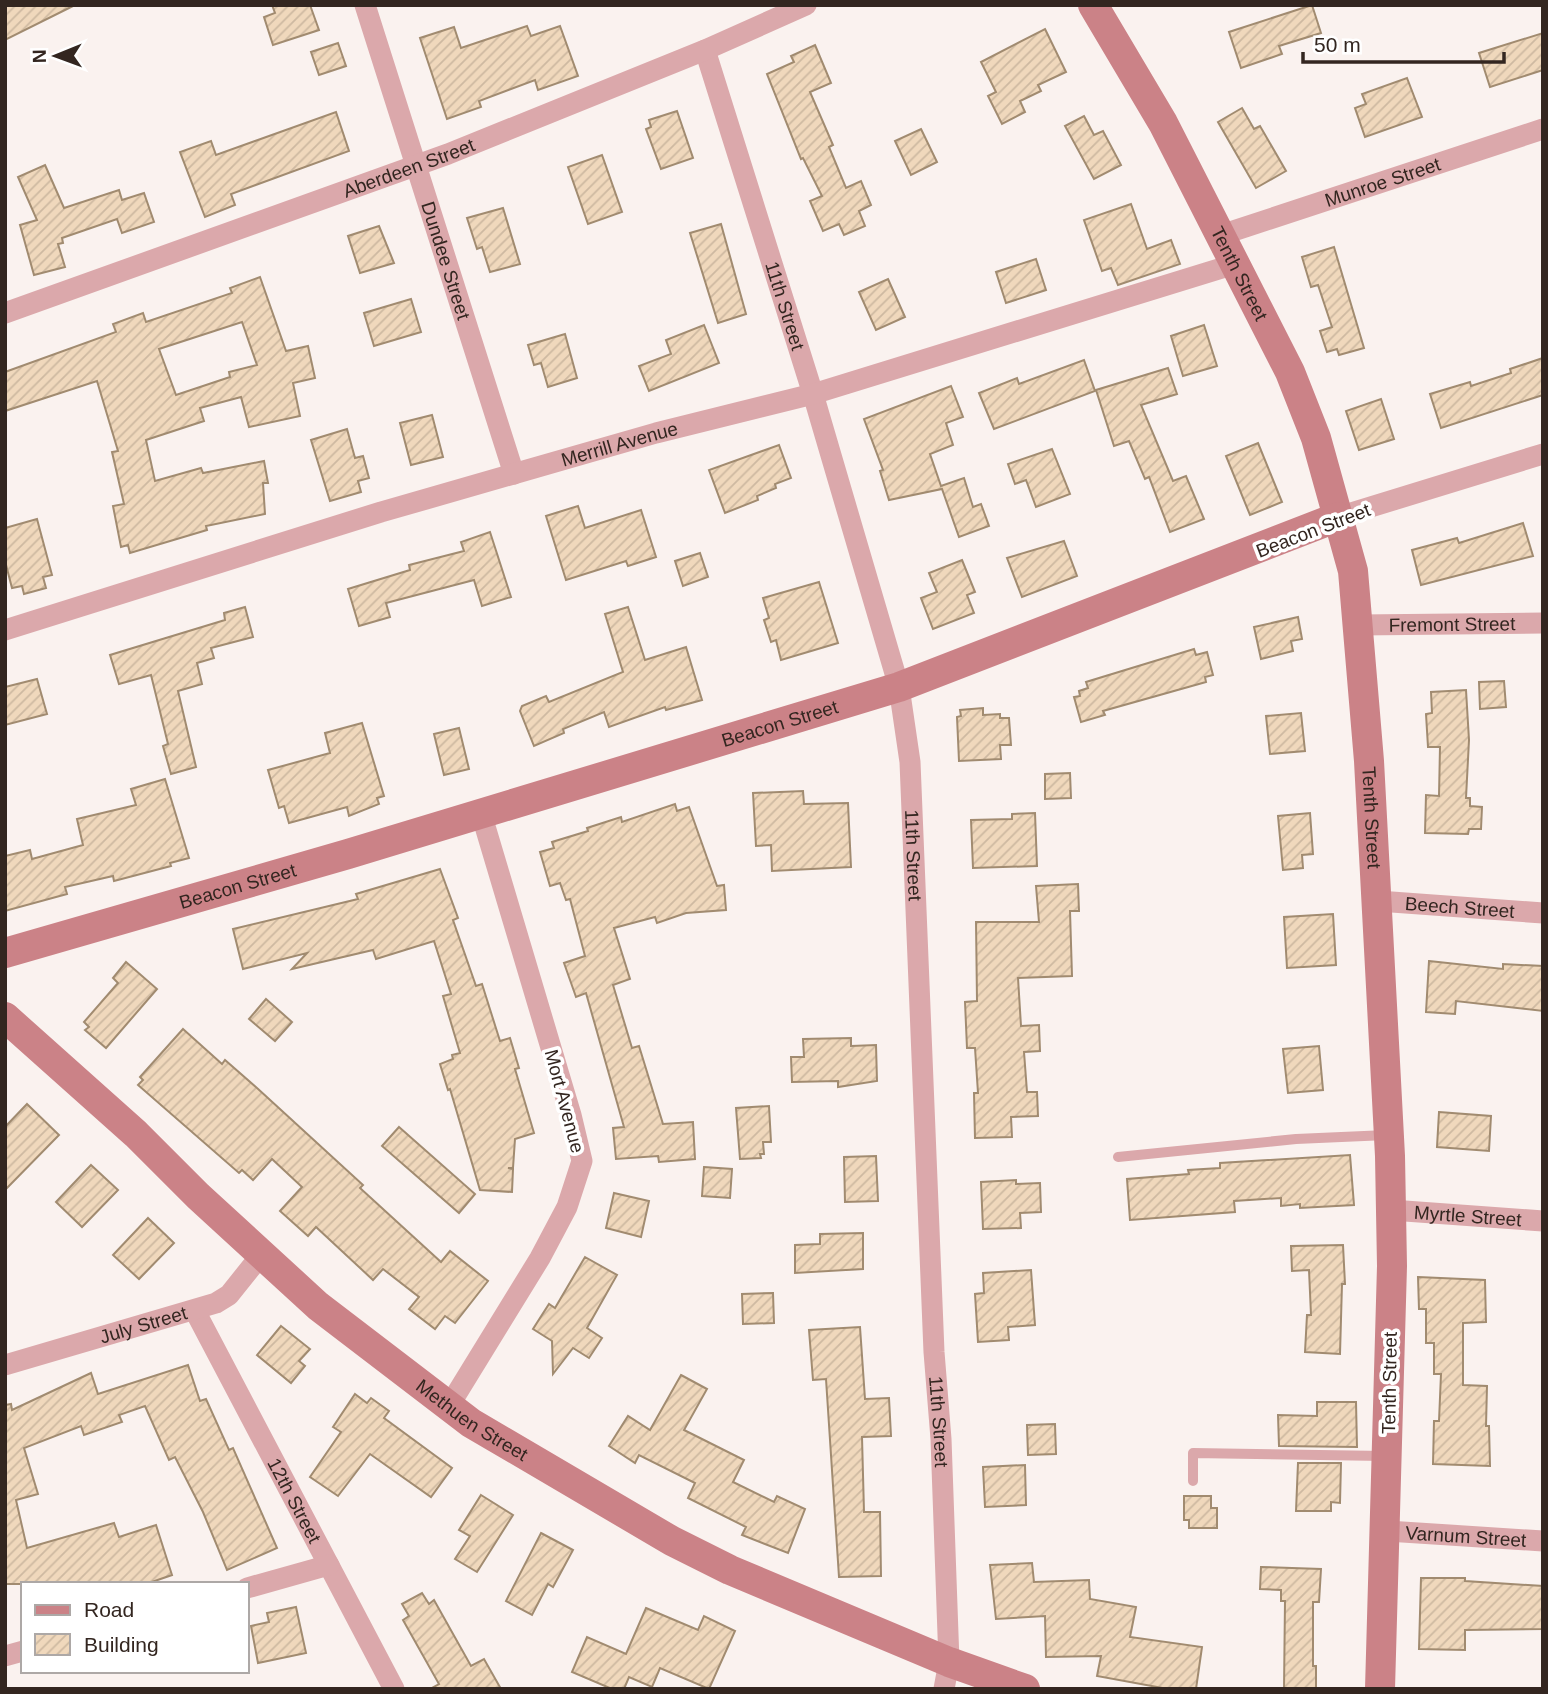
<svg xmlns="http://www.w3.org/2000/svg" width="1548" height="1694" viewBox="0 0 1548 1694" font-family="Helvetica,sans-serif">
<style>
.building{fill:url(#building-hatch);stroke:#a18b70;stroke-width:2;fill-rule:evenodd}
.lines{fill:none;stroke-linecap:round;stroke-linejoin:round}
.lane{stroke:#dba8ab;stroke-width:10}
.street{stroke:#dba8ab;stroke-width:21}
.secondary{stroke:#cb8287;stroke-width:30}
.labels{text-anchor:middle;stroke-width:7;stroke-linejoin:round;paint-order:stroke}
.street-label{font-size:19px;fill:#332620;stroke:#fff}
</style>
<defs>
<pattern id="building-hatch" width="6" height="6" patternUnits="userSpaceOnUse" patternTransform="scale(1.75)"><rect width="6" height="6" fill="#f0d8bc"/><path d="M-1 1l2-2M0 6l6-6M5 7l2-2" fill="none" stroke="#ceb9a1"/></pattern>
</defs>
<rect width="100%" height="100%" fill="#faf2ef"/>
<g class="building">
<path d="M5,5H75L5,40Z"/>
<path d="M272,5H310L319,30L273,45L264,17L275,13Z"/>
<path d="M1312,5L1321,33L1279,46L1282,54L1241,68L1229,32Z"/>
<path d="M527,26L531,36L560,26L578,76L538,90L535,80L479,101L481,107L447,119L420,38L454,27L461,48Z"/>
<path d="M1045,29L1066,72L1038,85L1041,91L1020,101L1025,112L1002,124L988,96L996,92L981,62Z"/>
<path d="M1543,33V70L1490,87L1479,53Z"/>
<path d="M338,43L346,66L319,75L311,52Z"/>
<path d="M815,45L831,83L810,92L833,145L829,147L846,188L861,181L871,205L859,211L865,226L844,235L839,224L823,231L810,201L822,196L803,158L801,159L767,74L794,62L791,56Z"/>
<path d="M1407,78L1422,117L1365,137L1355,108L1366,104L1362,94Z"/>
<path d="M1242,108L1254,129L1260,126L1286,171L1256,188L1218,122Z"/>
<path d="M677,111L693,158L661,169L646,129L651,127L649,120Z"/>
<path d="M336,112L349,151L231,194L235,205L205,217L180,152L211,141L216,155Z"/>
<path d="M1084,116L1094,135L1103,131L1121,165L1094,179L1065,126Z"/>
<path d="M921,129L937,162L911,175L895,141Z"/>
<path d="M602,155L622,212L588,224L568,167Z"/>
<path d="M45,165L64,208L119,190L122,200L144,193L154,222L122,233L117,219L62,238L63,243L58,244L65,267L34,275L20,225L37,220L18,177Z"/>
<path d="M1131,204L1147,249L1171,240L1180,264L1118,285L1111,268L1102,271L1084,220Z"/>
<path d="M503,208L520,264L490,272L482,247L477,249L467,218Z"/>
<path d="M721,224L746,314L718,323L690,233Z"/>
<path d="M379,226L394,263L360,273L348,236Z"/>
<path d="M1334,247L1364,348L1339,355L1337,349L1327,352L1320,331L1332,327L1318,285L1311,287L1302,257Z"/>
<path d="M1036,259L1046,290L1006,303L996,272Z"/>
<path d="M260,277L286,351L308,346L315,378L293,383L300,416L249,427L241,397L200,408L204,421L146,440L155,481L201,468L203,473L264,461L268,483H263L265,514L206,526L207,530L130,553L128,545L121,547L113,506L124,504L112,452L118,451L97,381L5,411V372L116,332L113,324L143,313L146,322L232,293L230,288ZM242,322L257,365L229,372L230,377L176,395L159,349Z"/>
<path d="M888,279L905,317L876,330L859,292Z"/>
<path d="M411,299L421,332L374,346L364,313Z"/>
<path d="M704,325L719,363L649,391L639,366L671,354L666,340Z"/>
<path d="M1204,325L1217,366L1183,376L1171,336Z"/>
<path d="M565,334L577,378L548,387L541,363L534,365L528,345Z"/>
<path d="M1543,358V395L1441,428L1430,394L1470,382L1471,386L1511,373L1510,369Z"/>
<path d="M1084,360L1095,391L994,429L979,393L1017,378L1019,384Z"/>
<path d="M1168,368L1177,394L1141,405L1173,481L1186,476L1204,519L1170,532L1149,477L1145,479L1129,441L1114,446L1096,390Z"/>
<path d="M951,386L963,417L946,423L953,445L930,454L941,486L964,478L973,507L981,504L989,526L959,537L942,489L889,500L880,471L883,470L864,419Z"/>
<path d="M1381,399L1394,439L1359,450L1346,411Z"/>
<path d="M432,415L443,457L411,465L400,423Z"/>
<path d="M347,429L355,458L363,456L369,478L358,481L361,492L330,501L311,440Z"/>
<path d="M1258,443L1282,502L1250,515L1226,456Z"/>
<path d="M779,445L791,478L775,484L776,488L757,496L758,500L725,513L709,470Z"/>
<path d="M1052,449L1070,494L1036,507L1026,480L1015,484L1008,464Z"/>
<path d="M578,506L585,528L641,510L656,557L628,566L626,561L566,580L546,516Z"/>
<path d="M37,519L52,575L43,577L46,588L24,594L22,586L12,588L5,561V528Z"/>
<path d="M1523,523L1533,556L1421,585L1412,550L1457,538L1459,543Z"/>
<path d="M490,532L511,597L482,606L474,580L386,603L390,617L359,626L348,589L410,570L409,565L464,551L461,542Z"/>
<path d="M1064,541L1077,576L1022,597L1007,558Z"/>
<path d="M700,553L708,577L683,586L675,561Z"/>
<path d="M962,560L975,592L967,595L974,613L933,629L921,598L937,592L929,573Z"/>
<path d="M819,582L838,643L781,660L776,640L771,642L764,620L769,618L763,598Z"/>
<path d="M245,607L253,637L211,648L214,658L197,663L202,684L178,691L196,767L171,774L163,746L168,744L151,675L119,684L110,655L225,620L224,613Z"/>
<path d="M628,607L645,660L686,647L702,700L666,710L665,707L609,727L604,712L563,729L564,733L534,746L520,711L522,706L546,696L549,702L623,672L605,614Z"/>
<path d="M1298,617L1302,639L1291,641L1293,651L1261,659L1254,627Z"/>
<path d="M1194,649L1196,655L1207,652L1213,675L1205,677L1206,682L1103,711L1105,715L1081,722L1074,697L1080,696L1079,691L1088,688L1086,682Z"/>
<path d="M37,679L47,714L5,725V687Z"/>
<path d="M1504,681L1506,707L1480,709L1479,682Z"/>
<path d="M1466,690L1469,740L1466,798H1470V806L1482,807L1481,829H1469L1468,834L1425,833L1426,795L1439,796L1440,747H1428L1426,714L1432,713L1431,692Z"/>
<path d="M983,708V715L1000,714V718H1009L1011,745H1000L1001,759L959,761L957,717L961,716L960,710Z"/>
<path d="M1301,713L1305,751L1270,754L1266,716Z"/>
<path d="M362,723L384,796L377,798L379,804L349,816L347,807L289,823L284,806L279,808L268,770L330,753L325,733Z"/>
<path d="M459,728L469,769L444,775L434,734Z"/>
<path d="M1070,773L1071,798L1045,799V774Z"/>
<path d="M165,779L189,858L170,863L171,866L114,881L113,876L65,887L67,894L5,911V856L30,850L32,859L83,845L77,819L136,805L131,789Z"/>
<path d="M803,791L804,804L848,803L851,867L772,871L771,845L756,846L753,793Z"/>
<path d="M675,804L677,811L689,807L717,886L724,885L726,910L686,913L657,923L655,917L614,928L630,979L613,985L632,1048L639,1046L663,1124L693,1122L695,1159L659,1162L658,1156L616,1159L613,1128L624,1127L586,993L576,997L564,963L585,956L570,899L566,900L560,883L550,886L540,852L554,848L552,842L588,831L587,828L621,817L622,822Z"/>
<path d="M1035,813L1037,866L973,868L971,820L1012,819V814Z"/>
<path d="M1310,813L1313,854L1302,855L1303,868L1283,870L1278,816Z"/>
<path d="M440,869L458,918L453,920L476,986L482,984L500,1041L510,1038L519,1068L515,1069L534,1133L515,1139L513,1168H508L513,1169L512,1192L480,1190L450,1089L448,1090L440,1064L453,1059L452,1055L460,1053L443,996L451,994L434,941L376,959L373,950L292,969L307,953L243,969L233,929L358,899L356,894Z"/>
<path d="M1078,884L1079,911H1070L1072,976L1018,978L1021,1026L1039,1025L1040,1051L1024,1052L1027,1092H1037L1038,1116L1011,1117L1012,1137L975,1138L974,1093H978L975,1048H967L965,1002L977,1001L976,922H1039L1036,886Z"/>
<path d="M1333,914L1336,965L1287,968L1284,917Z"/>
<path d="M1429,961L1503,969V964L1543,966V1011L1456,1001L1455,1014L1426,1012Z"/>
<path d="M126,962L157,989L106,1048L85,1030L89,1027L84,1022L118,983L113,978Z"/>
<path d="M266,999L292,1022L275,1041L249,1019Z"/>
<path d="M183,1029L222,1064L225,1060L257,1088L363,1185L360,1188L441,1262L450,1251L488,1281L455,1323L445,1316L435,1329L409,1309L419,1297L383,1269L373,1280L316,1227L308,1236L280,1211L302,1187L272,1159L253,1180L242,1170L239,1173L138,1085L143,1080L140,1077Z"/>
<path d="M851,1038V1046L876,1045L877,1081L838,1087V1081L792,1082L791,1057H804L803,1039Z"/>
<path d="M1319,1046L1323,1090L1288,1093L1283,1049Z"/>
<path d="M27,1104L59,1135L5,1190V1127Z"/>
<path d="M769,1106L771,1142H763L764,1154H760L761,1158L740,1159L736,1108Z"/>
<path d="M1439,1112L1491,1116L1489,1151L1437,1147Z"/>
<path d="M399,1127L475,1194L459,1213L382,1146Z"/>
<path d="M1350,1155L1354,1205L1300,1208V1204L1281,1206V1198L1234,1201L1235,1212L1130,1220L1127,1179L1189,1174L1188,1170L1220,1168V1163Z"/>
<path d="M876,1156L878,1201L845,1202L844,1157Z"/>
<path d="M91,1165L118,1190L82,1227L56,1202Z"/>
<path d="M704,1167L732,1169L730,1198L702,1196Z"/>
<path d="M1016,1180V1184L1040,1183L1041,1212L1020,1213L1021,1228L983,1229L981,1182Z"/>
<path d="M614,1193L649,1201L641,1237L606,1228Z"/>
<path d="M148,1218L174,1243L139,1279L113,1255Z"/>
<path d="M863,1233V1269L795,1273V1245L820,1244V1234Z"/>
<path d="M1343,1245L1345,1284H1342L1340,1354L1305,1352L1307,1315H1311L1309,1270L1292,1271L1291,1246Z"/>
<path d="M585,1257L617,1275L587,1328L602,1338L589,1358L573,1348L553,1374L552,1341L533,1329L549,1304L555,1308Z"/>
<path d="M1031,1270L1035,1325L1008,1327L1009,1340L978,1342L975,1294L984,1293L983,1273Z"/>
<path d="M1418,1277L1485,1280L1486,1322L1463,1323V1385L1487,1386L1486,1426H1489L1490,1466L1433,1464L1434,1421H1439L1441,1374H1434V1343H1426V1309H1419Z"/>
<path d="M773,1293L774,1323L743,1324L742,1294Z"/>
<path d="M281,1326L310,1349L299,1361L305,1366L291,1383L257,1355Z"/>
<path d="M860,1327L865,1399L889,1398L891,1436L862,1437L864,1512H880L881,1576L839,1577L826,1379L813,1380L809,1330Z"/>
<path d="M188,1365L200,1401L206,1399L229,1450L233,1448L277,1548L227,1570L203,1512L175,1457L169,1460L145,1406L119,1415L122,1422L84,1435L81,1426L24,1448L38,1494L16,1500L27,1548L114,1523L119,1537L156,1525L172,1575L146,1584H5V1405L11,1404L12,1410L91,1373L98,1394Z"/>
<path d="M681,1375L707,1389L684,1430L744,1460L733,1482L774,1502L777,1496L805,1509L788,1553L742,1535L746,1527L688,1498L695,1483L639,1455L635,1463L609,1446L628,1416L650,1430Z"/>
<path d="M355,1394L367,1403L371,1398L389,1411L384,1418L452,1468L431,1497L370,1454L338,1496L310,1477L341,1432L333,1427Z"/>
<path d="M1317,1402H1356L1357,1447L1279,1446L1278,1415L1317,1416Z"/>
<path d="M1055,1424L1056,1454L1028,1455L1027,1425Z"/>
<path d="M1298,1463H1341L1340,1503L1331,1502V1511H1296Z"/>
<path d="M1025,1465L1026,1505L985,1507L983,1467Z"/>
<path d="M481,1495L513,1515L477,1572L455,1559L470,1536L459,1530Z"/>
<path d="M1184,1496H1211V1508H1217V1528H1189V1520H1184Z"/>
<path d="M541,1533L573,1550L553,1587L548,1584L532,1615L506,1601Z"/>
<path d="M1032,1563L1034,1582L1089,1580L1090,1599L1136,1607L1130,1637L1202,1647L1196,1689H1168L1097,1676L1101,1656L1046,1657L1045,1616L996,1619L990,1565Z"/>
<path d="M1261,1567L1321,1569L1319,1602H1313V1666H1316V1689H1284L1285,1601H1281V1590L1260,1589Z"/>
<path d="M1421,1578H1465V1581L1543,1586V1629L1465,1630V1650L1419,1649Z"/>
<path d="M422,1593L429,1604L434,1600L471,1666L484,1659L501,1689H430L439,1684L403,1620L409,1616L402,1604Z"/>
<path d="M296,1607L306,1653L258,1663L251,1626L269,1622L267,1613Z"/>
<path d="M646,1608L698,1630L704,1616L735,1631L709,1689L660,1668L652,1687L629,1677L624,1689H612L572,1672L587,1637L626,1654Z"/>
</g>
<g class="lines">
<g class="lane">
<path d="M1118,1157L1296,1139L1387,1135"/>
<path d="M1193,1481V1453L1385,1456"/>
</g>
<g class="street">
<path id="s1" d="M365,5L514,474"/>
<path id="s2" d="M705,50L813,394L899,687L910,762L934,1352L941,1439L949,1662L944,1689"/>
<path id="s3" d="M1221,235L1543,129"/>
<path id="s4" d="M5,313L448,154L705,50L806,5"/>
<path d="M1338,517L1543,454"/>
<path id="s5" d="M1359,625L1543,623"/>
<path id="s6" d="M5,630L381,512L656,433L813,394L1235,264"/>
<path id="s7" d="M1378,901L1543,913"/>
<path id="s8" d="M1391,1210L1543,1221"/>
<path id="s9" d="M195,1311L394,1689"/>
<path id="s10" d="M5,1365L216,1303L229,1295L261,1255"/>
<path d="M449,1406L540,1258L567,1207L582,1161L571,1115L481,813"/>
<path id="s11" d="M1387,1531L1543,1541"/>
<path d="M247,1588L329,1565"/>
<path d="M5,1656L23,1651"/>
</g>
<g class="secondary">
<path id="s12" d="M1093,5L1163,123L1290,372L1316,438L1353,571L1369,761L1390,1156L1392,1266L1380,1689"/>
<path id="s13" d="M5,953L348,854L899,687L1338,517"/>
<path id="s14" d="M5,1017L136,1134L198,1196L318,1306L471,1423L672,1541L730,1570L949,1662L1025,1689"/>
</g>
</g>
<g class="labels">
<g class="street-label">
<text dy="7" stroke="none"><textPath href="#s4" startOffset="429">Aberdeen Street</textPath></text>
<text dy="7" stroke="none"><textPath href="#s3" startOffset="170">Munroe Street</textPath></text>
<text dy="7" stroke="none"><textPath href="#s1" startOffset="268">Dundee Street</textPath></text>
<text dy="7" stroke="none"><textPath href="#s12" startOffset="306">Tenth Street</textPath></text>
<text dy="7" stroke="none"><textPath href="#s2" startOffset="268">11th Street</textPath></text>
<text dy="7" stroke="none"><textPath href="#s6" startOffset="642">Merrill Avenue</textPath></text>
<text transform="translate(1313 530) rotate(-21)" y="7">Beacon Street</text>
<text dy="7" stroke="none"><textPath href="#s5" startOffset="93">Fremont Street</textPath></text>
<text dy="7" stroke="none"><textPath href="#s13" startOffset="808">Beacon Street</textPath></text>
<text dy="7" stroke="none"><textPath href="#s12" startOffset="873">Tenth Street</textPath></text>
<text dy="7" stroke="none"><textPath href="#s2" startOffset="835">11th Street</textPath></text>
<text dy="7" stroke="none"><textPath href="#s13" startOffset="242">Beacon Street</textPath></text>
<text dy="7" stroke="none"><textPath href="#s7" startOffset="82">Beech Street</textPath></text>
<text transform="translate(565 1101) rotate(75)" y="7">Mort Avenue</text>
<text dy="7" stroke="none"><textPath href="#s8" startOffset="77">Myrtle Street</textPath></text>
<text dy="7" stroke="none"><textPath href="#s10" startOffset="144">July Street</textPath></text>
<text transform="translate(1389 1383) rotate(-89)" y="7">Tenth Street</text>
<text dy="7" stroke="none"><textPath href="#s14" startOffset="618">Methuen Street</textPath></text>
<text dy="7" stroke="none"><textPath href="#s2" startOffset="1402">11th Street</textPath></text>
<text dy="7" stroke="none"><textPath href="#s9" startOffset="214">12th Street</textPath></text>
<text dy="7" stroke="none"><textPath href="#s11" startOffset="79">Varnum Street</textPath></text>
</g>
</g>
<rect width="1548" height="1694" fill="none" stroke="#332620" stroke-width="14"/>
<rect x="21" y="1582" width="228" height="91" fill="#ffffff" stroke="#ada8a6" stroke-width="2"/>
<rect x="35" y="1605" width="35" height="10" fill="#cb8287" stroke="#ada8a6" stroke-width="2"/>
<text x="84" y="1617" font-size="21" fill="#332620">Road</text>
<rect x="35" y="1634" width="35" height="21" fill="url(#building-hatch)" stroke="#ada8a6" stroke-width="2"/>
<text x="84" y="1652" font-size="21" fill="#332620">Building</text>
<g transform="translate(56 56) rotate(269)" stroke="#ffffff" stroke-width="5" paint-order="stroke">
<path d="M0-5L12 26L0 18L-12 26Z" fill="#332620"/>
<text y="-10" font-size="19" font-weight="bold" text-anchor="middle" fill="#332620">N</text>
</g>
<path d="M1303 52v10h201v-10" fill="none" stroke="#332620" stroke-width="3.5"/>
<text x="1314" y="52" font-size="21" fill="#332620" stroke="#ffffff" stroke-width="5" paint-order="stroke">50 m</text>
</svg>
